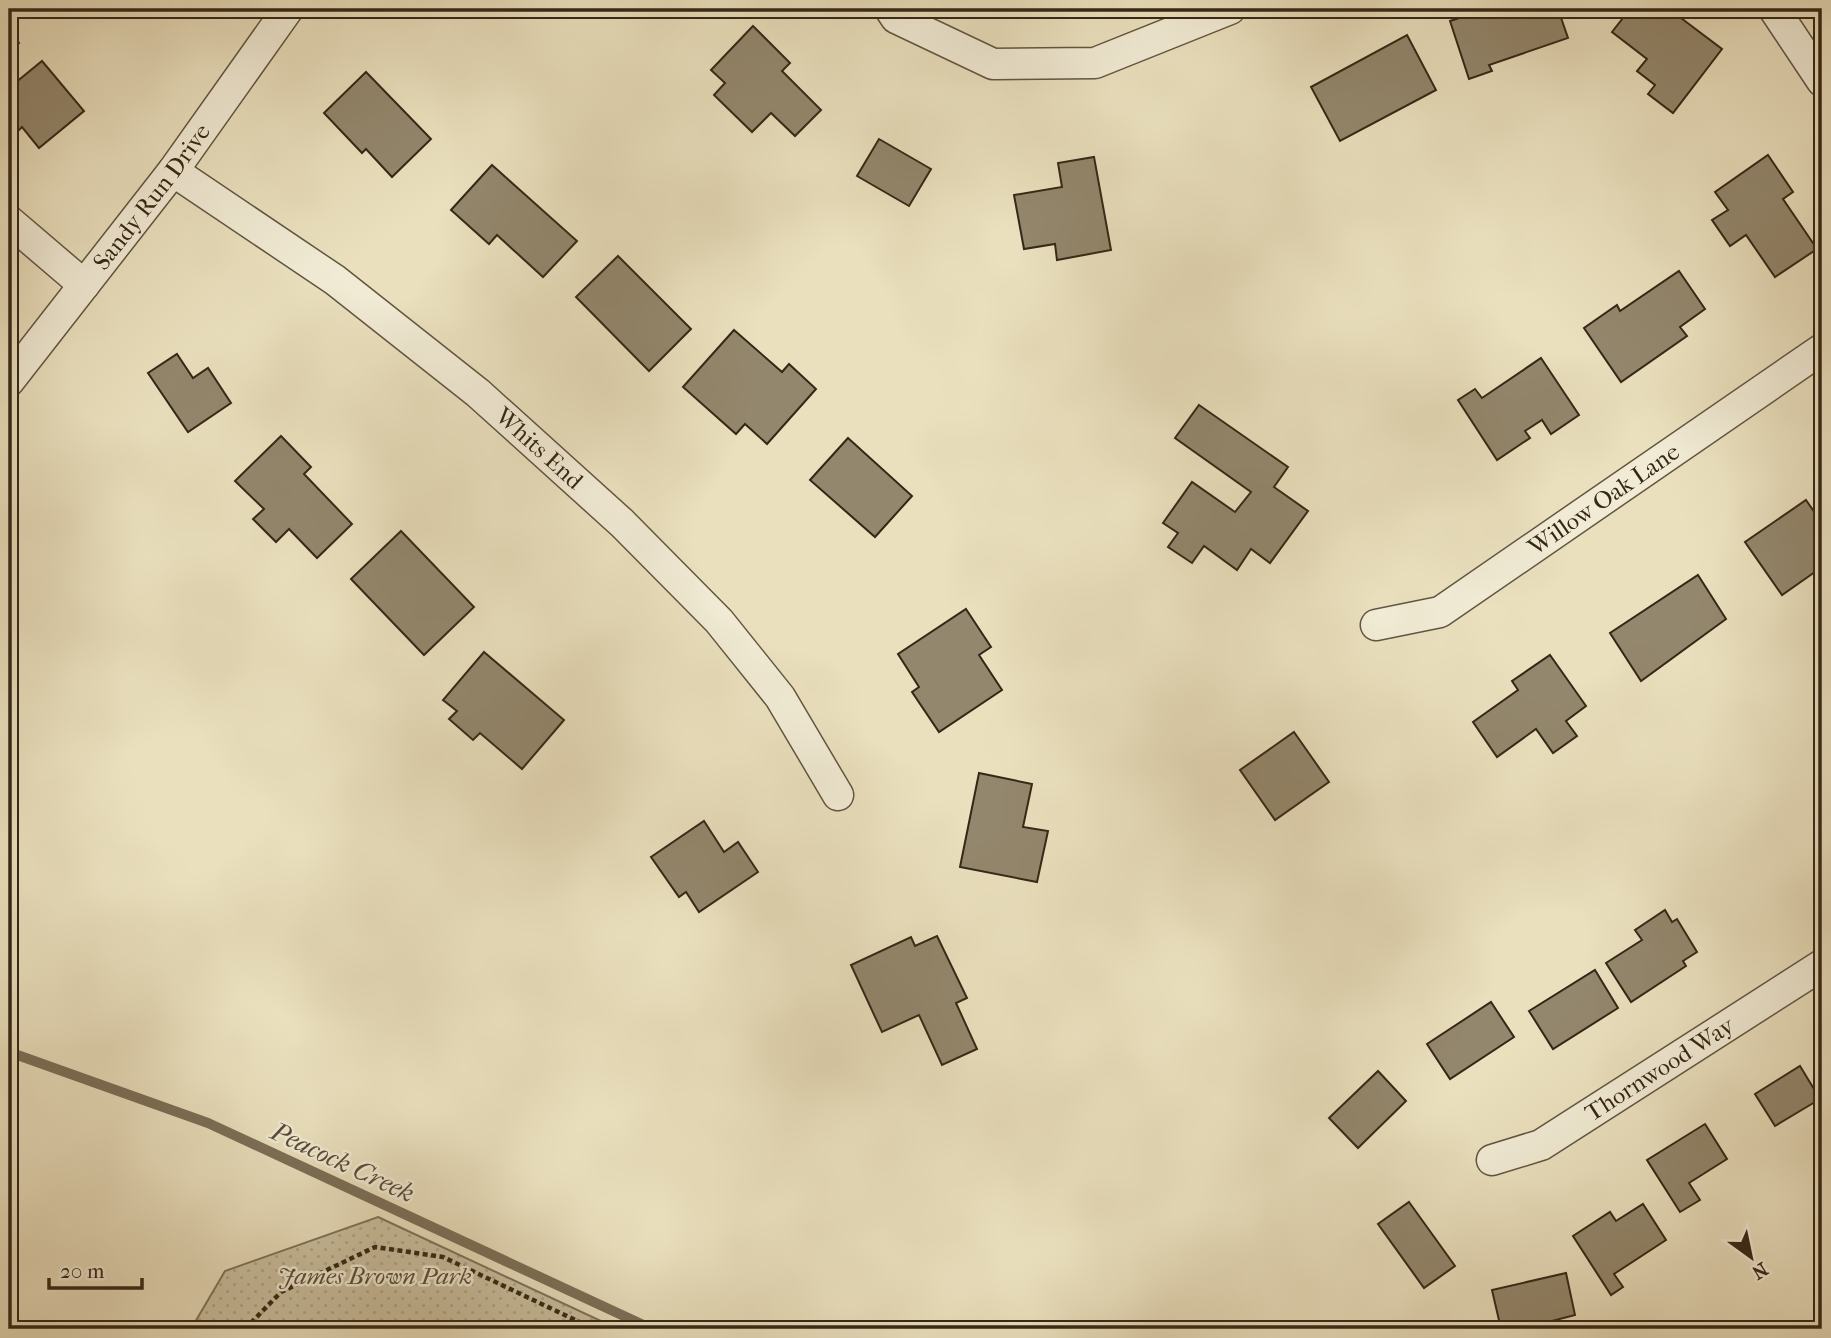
<svg xmlns="http://www.w3.org/2000/svg" width="1831" height="1338" viewBox="0 0 1831 1338" font-family="'IM FELL French Canon',serif">
<style>
.park{fill:url(#park-dots);stroke:#80745c;stroke-width:2}
.lines{fill:none;stroke-linecap:round;stroke-linejoin:round}
.stream{stroke:#7c7059;stroke-width:10}
.building{fill:#93876d;stroke:#352716;stroke-width:2}
.minor-casing{stroke:#625540;stroke-width:33}
.path{stroke:#352716;stroke-width:4.5;stroke-dasharray:5 3.5;stroke-linecap:butt}
.minor{stroke:#f1ebd5;stroke-width:30}
.labels{text-anchor:middle;stroke-width:5;stroke-linejoin:round;paint-order:stroke}
.street-label{font-size:24px;fill:#352716;stroke:#f1ebd5}
.park-label{font-size:24px;font-style:italic;fill:#5a4e39;stroke:#f1ebd5}
.water-label{font-size:26px;font-style:italic;fill:#594c37;stroke:#f1ebd5}
</style>
<defs>
<pattern id="park-dots" width="8" height="8" patternUnits="userSpaceOnUse" patternTransform="scale(1.75)"><rect width="8" height="8" fill="#cbc1a1"/><path d="M2 2h.1M6 6h.1" fill="none" stroke="#afa68a" stroke-width="1.8" stroke-linecap="round"/></pattern>
</defs>
<rect width="100%" height="100%" fill="#eae0be"/>
<filter id="stains"><feTurbulence type="fractalNoise" baseFrequency=".00286" numOctaves="4"/><feColorMatrix values="0 0 0 0 .2 0 0 0 0 .09 0 0 0 0 .02 0 0 0 .5 -.17"/></filter>
<radialGradient id="worn" r=".72"><stop offset=".6" stop-color="#630" stop-opacity="0"/><stop offset="1" stop-color="#630" stop-opacity=".3"/></radialGradient>
<path class="park" d="M378,1217L618,1329H191L225,1271Z"/>
<g class="lines">
<path class="stream" d="M9,1052L208,1123L652,1329"/>
</g>
<g class="building">
<path d="M1487,9H1558L1568,38L1489,65L1492,71L1469,79L1450,21Z"/>
<path d="M1630,9H1669L1722,49L1673,113L1648,94L1655,85L1637,71L1647,59L1612,32Z"/>
<path d="M753,26L790,63L782,71L821,110L795,136L771,113L752,132L714,95L725,83L711,70Z"/>
<path d="M9,28L19,43L9,50Z"/>
<path d="M1407,35L1436,90L1340,141L1311,87Z"/>
<path d="M42,61L84,111L39,148L22,127L17,132L9,122V88Z"/>
<path d="M366,72L431,139L392,177L366,149L362,153L324,113Z"/>
<path d="M879,139L931,169L909,206L857,176Z"/>
<path d="M1768,155L1793,192L1783,199L1817,249L1775,277L1746,235L1730,246L1712,220L1728,210L1715,192Z"/>
<path d="M1094,157L1111,250L1057,260L1055,244L1024,249L1014,195L1062,187L1058,163Z"/>
<path d="M492,165L577,241L543,277L497,235L489,244L451,210Z"/>
<path d="M618,256L691,329L649,371L576,297Z"/>
<path d="M1679,271L1705,309L1680,327L1687,336L1621,382L1584,328L1617,305L1620,311Z"/>
<path d="M734,330L782,372L789,364L816,389L767,444L745,424L736,434L683,387Z"/>
<path d="M177,354L193,378L208,368L231,403L188,432L148,373Z"/>
<path d="M1541,358L1579,415L1551,434L1542,420L1525,431L1530,438L1497,460L1458,400L1475,389L1482,398Z"/>
<path d="M1199,405L1288,467L1274,487L1308,511L1270,563L1251,549L1237,570L1204,546L1192,563L1168,547L1178,533L1163,523L1192,482L1235,512L1251,492L1175,438Z"/>
<path d="M281,436L311,467L304,474L352,524L317,558L289,529L276,542L253,519L264,509L235,481Z"/>
<path d="M848,438L912,496L875,537L810,480Z"/>
<path d="M1806,500L1822,523V567L1782,595L1745,542Z"/>
<path d="M401,531L474,607L424,655L351,579Z"/>
<path d="M1698,575L1726,619L1641,681L1610,633Z"/>
<path d="M966,609L991,647L979,655L1002,690L939,732L912,692L919,687L898,654Z"/>
<path d="M484,652L564,720L522,769L480,733L473,740L449,719L457,711L443,700Z"/>
<path d="M1550,655L1586,706L1566,721L1577,736L1553,753L1536,729L1497,757L1473,722L1518,690L1512,681Z"/>
<path d="M1294,732L1329,782L1275,820L1240,770Z"/>
<path d="M979,773L1032,784L1023,827L1048,831L1037,882L960,867Z"/>
<path d="M704,821L724,852L738,842L758,872L699,912L686,892L679,897L651,857Z"/>
<path d="M1665,910L1672,922L1677,919L1697,952L1683,961L1686,966L1631,1002L1606,963L1642,940L1635,930Z"/>
<path d="M937,936L967,998L956,1003L977,1049L942,1065L919,1015L882,1032L851,965L911,937L915,946Z"/>
<path d="M1595,970L1618,1008L1553,1049L1529,1011Z"/>
<path d="M1491,1002L1514,1037L1450,1079L1427,1044Z"/>
<path d="M1800,1066L1820,1099L1775,1126L1755,1094Z"/>
<path d="M1378,1071L1406,1101L1358,1148L1329,1118Z"/>
<path d="M1705,1124L1727,1159L1689,1183L1700,1200L1680,1212L1647,1160Z"/>
<path d="M1409,1202L1455,1266L1424,1288L1378,1224Z"/>
<path d="M1643,1204L1666,1240L1614,1274L1623,1287L1611,1295L1573,1236L1610,1212L1616,1221Z"/>
<path d="M1566,1273L1575,1315L1521,1329H1501L1492,1290Z"/>
</g>
<g class="lines">
<g class="minor-casing">
<g id="minor">
<path d="M890,9L896,18L993,64L1095,63L1230,9"/>
<path d="M1774,9L1822,81"/>
<path id="s1" d="M173,171L335,280L478,393L622,523L719,621L780,697L838,795"/>
<path d="M9,221L84,285"/>
<path id="s2" d="M9,381L173,171L288,9"/>
<path id="s3" d="M1376,625L1440,612L1822,349"/>
<path id="s4" d="M1492,1160L1541,1145L1822,965"/>
</g>
</g>
<path class="path" d="M245,1329L281,1292L375,1247L443,1257L594,1329"/>
<use href="#minor" class="minor"/>
</g>
<g class="labels">
<g class="street-label">
<text dy="8" stroke="none"><textPath href="#s2" startOffset="233">Sandy Run Drive</textPath></text>
<text dy="8" stroke="none"><textPath href="#s1" startOffset="460">Whits End</textPath></text>
<text dy="8" stroke="none"><textPath href="#s3" startOffset="264">Willow Oak Lane</textPath></text>
<text dy="8" stroke="none"><textPath href="#s4" startOffset="192">Thornwood Way</textPath></text>
</g>
<g class="park-label">
<text x="375" y="1284">James Brown Park</text>
</g>
<g class="water-label">
<text transform="translate(343 1162) rotate(25)" y="9">Peacock Creek</text>
</g>
</g>
<rect width="1831" height="1338" fill="none" stroke="#eae0be" stroke-width="35"/>
<rect x="10" y="10" width="1810" height="1317" fill="none" stroke="#352716" stroke-width="3.5"/>
<rect x="18" y="18" width="1796" height="1303" fill="none" stroke="#352716" stroke-width="2"/>
<g transform="translate(1751 1257) rotate(147)" stroke="#f1ebd5" stroke-width="5" paint-order="stroke">
<path d="M0-5L12 26L0 18L-12 26Z" fill="#352716"/>
<text y="-10" font-size="19" font-weight="bold" text-anchor="middle" fill="#352716">N</text>
</g>
<path d="M49 1278v10h93v-10" fill="none" stroke="#352716" stroke-width="3.5"/>
<text x="60" y="1278" font-size="21" fill="#352716" stroke="#f1ebd5" stroke-width="5" paint-order="stroke">20 m</text>
<rect width="100%" height="100%" filter="url(#stains)"/>
<rect width="100%" height="100%" fill="url(#worn)"/>
</svg>
